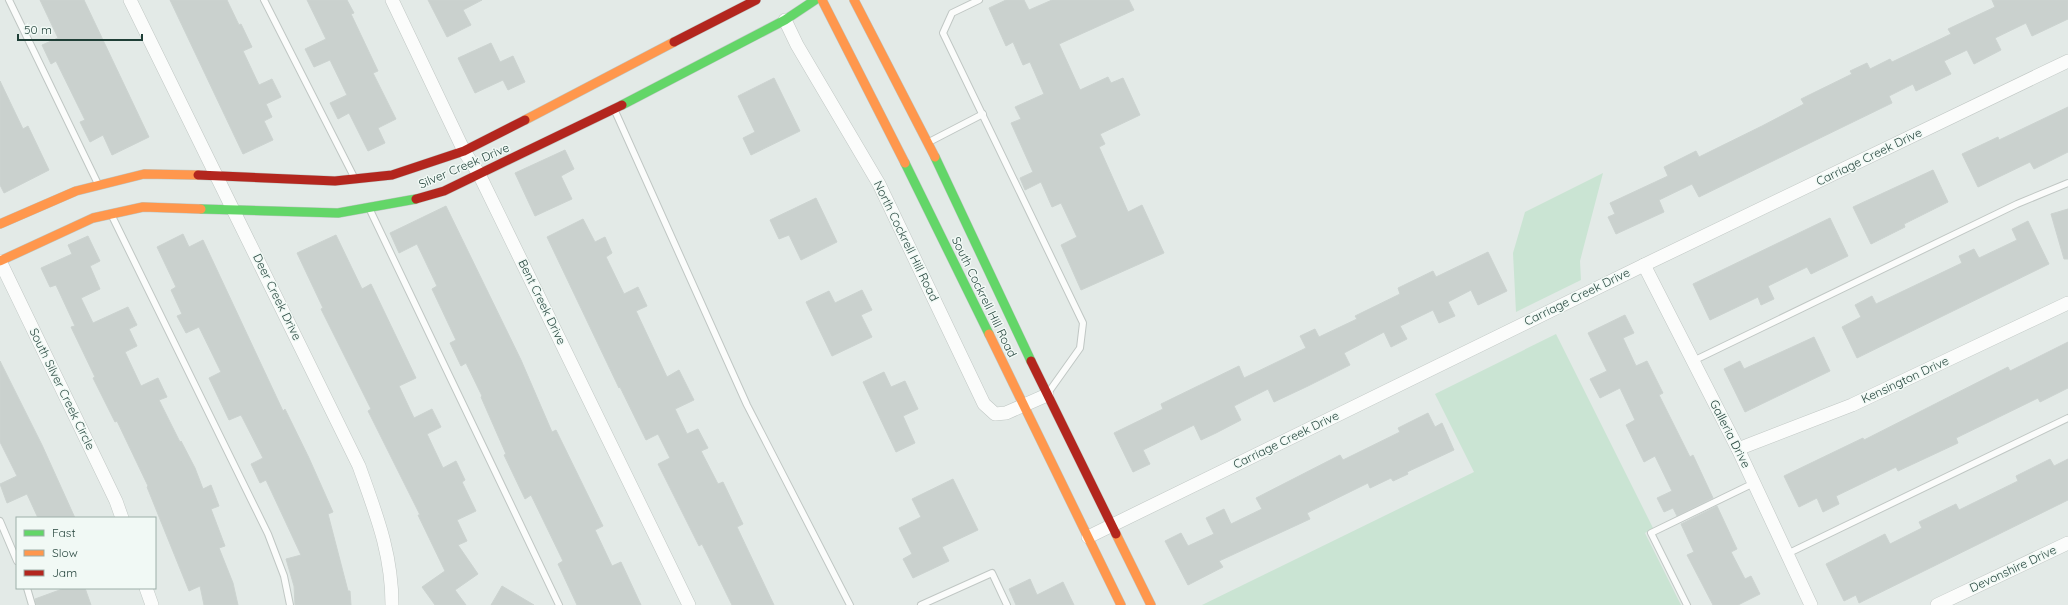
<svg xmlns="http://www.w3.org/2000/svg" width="2068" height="605" viewBox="0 0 2068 605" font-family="Quicksand,sans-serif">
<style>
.green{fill:#cae4d3}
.building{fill:#cad1ce;stroke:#ccd3d0}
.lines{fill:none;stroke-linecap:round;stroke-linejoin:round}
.lane-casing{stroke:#c0c7c4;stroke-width:8}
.street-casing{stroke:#c0c7c4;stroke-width:14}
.fast-casing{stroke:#bec7c4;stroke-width:10}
.slow-casing{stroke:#bec7c4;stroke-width:10}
.jam-casing{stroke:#bec7c4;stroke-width:10}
.lane{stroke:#fbfcfb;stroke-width:6}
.street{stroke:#fbfcfb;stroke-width:13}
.fast{stroke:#63d668;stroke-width:9}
.slow{stroke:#ff974d;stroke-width:9}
.jam{stroke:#b3261e;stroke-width:9}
.labels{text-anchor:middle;stroke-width:3;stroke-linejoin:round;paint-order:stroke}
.street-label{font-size:12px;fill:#1f3f37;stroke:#f1f9f5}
</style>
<rect width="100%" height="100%" fill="#e3eae7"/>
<g class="green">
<path d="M1603,173L1580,261L1581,280L1516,312L1513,253L1525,212Z"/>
<path d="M1556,334L1653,528L1645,533L1681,605H1202L1474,472L1435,394Z"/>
</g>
<g class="building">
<path d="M40,0H84L149,137L112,155L103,135L90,142L80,122L85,120L56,61L51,64L42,45L58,38Z"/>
<path d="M170,0H227L239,25L241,24L252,47L243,51L259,85L272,79L281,97L266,104L272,117L264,121L273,140L243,154Z"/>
<path d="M307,0H347L354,13L351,14L378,71L373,73L396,119L378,128L385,143L368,151L349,113L338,119L330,103L347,95L330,60L314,67L305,49L326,39Z"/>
<path d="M428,0H482L463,10L471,25L447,37Z"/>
<path d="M1006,0H1024L1029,10L1052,0H1129L1134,10L1059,44L1080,90L1108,77L1111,83L1123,78L1140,115L1100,134L1105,144L1099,147L1128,212L1142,205L1164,253L1081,290L1061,245L1077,237L1061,203L1052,207L1041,182L1025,190L1020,178L1033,172L1011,123L1021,119L1015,107L1044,94L1030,62L1023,65L1013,42L1006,46L989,8Z"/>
<path d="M1992,0H2068V19L2032,36L2026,23L1995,38L2001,50L1974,64L1967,50L1944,61L1951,74L1916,91L1913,84L1889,96L1892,103L1699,197L1692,184L1659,200L1664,212L1616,234L1608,217L1615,214L1610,203L1668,176L1664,167L1696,151L1699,157L1762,126L1804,104L1801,99L1852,74L1850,71L1867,63L1870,69L1890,59L1892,62L1951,34L1948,29L1995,7Z"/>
<path d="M491,43L500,62L513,56L525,82L508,90L503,80L475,93L458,58Z"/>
<path d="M774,78L800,131L751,155L743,138L755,132L738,96Z"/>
<path d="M0,81L23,129L28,126L49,170L4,193L0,185Z"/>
<path d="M2068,107V152L2034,169L2030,162L1978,187L1962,154L1998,137L1999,140Z"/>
<path d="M565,150L574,169L561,176L572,199L535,216L515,173Z"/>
<path d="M1933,170L1948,202L1904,224L1905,227L1871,244L1853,207Z"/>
<path d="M816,198L837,242L801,260L789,235L779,239L770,220Z"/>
<path d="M446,206L521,360L552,432L556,430L603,526L595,530L612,566L621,562L641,605H577L558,564L563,561L531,495L525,499L504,455L506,454L481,397L482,396L466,363L461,366L450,343L456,340L432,289L437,286L417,244L399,253L390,233Z"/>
<path d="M2068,209V259H2064L2051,214Z"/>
<path d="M1830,218L1848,256L1811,274L1807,267L1768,286L1774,299L1761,305L1758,297L1710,320L1693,284Z"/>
<path d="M583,219L595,242L605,237L612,253L606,257L624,294L638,287L647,306L636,311L667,377L679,370L694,400L675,409L687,434L698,429L708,448L701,451L718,484L723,482L743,524L737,527L774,605H732L702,544L699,546L658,464L670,458L658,434L646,440L620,387L619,388L547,237Z"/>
<path d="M2028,221L2049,264L1857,358L1842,327L1861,317L1855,305L1872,296L1876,304L1962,263L1959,256L1974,249L1979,258L2017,240L2012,229Z"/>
<path d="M183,234L189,247L203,240L283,411L285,409L309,458L333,512L328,514L348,591H350L351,605H295L294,586L286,559L301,555L266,480L260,483L251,464L263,458L241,415L229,420L209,378L221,372L199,327L186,333L177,316L182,314L171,290L176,287L157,247Z"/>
<path d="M336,235L362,289L371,284L416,378L399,386L414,418L432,409L441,427L427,434L443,468L456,461L465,480L462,482L476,511L457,520L467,541L458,545L478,574L455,590L466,605H435L422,587L445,571L418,515H420L368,411L371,409L321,309L323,308L297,253Z"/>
<path d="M88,236L100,261L90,266L100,289L81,298L93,323L128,307L137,325L129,329L137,346L125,352L141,386L158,378L167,397L159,400L180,442L181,441L195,468L203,489L211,485L219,506L211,509L225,546L219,548L233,583L238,605H204L200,586L189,591L147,487L148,486L117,421L115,422L93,378L95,377L71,327L75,326L56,285L50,287L41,268L72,254L68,245Z"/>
<path d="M1488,252L1507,291L1478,305L1471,290L1448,302L1455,316L1439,323L1433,310L1400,326L1407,339L1391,347L1384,332L1344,353L1350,365L1308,386L1274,402L1268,389L1234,406L1241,420L1216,433L1201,440L1194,425L1143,450L1150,464L1133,472L1114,433L1163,409L1161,404L1239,366L1244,378L1306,348L1300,336L1315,329L1319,337L1357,319L1355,316L1400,294L1398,288L1433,271L1436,277Z"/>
<path d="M862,290L872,310L861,315L872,337L832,356L806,302L829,291L835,303Z"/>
<path d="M1625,315L1634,333L1623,338L1636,366L1647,361L1663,393L1659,395L1690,457L1693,455L1713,498L1677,516L1673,508L1664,512L1657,498L1672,491L1655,456L1644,462L1626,425L1635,420L1620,388L1600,398L1590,379L1607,371L1588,333Z"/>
<path d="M1814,337L1830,371L1745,412L1724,369L1740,361L1744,369Z"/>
<path d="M2068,342V388L2040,402L2038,398L1956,438L1958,443L1898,471L1896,467L1836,496L1839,504L1823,512L1817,498L1799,507L1784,476L1863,438L1864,440L2008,367L2010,371Z"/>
<path d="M0,361L42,445L75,518H38L27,494L7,503L0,484L17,476L0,442Z"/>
<path d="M884,372L891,387L905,381L918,409L903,416L915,443L896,452L863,382Z"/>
<path d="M1428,413L1435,427L1442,423L1454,450L1407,472L1408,474L1393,481L1391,478L1370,488L1368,483L1307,513L1310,519L1219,561L1223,567L1188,585L1165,541L1181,533L1188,546L1214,534L1206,518L1224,509L1231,524L1262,509L1256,498L1340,455L1343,460L1400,432L1398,428Z"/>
<path d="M2050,459L2054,466L2068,459V500L1859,603L1856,595L1844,601L1826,564L1885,534L1890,544L1922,528L1919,522L1956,504L1959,510L2018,481L2016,476Z"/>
<path d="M953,479L978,530L942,547L949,561L913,578L903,559L912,554L899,528L921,517L912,499Z"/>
<path d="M1717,506L1737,549L1731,552L1745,579L1751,576L1760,594L1738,605H1713L1687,555L1694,552L1681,524Z"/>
<path d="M1030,579L1037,595L1063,582L1074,605H1016L1009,589Z"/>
<path d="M502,586L534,605H491Z"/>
<path d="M65,588H85L91,605H36L35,599Z"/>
</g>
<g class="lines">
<g class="lane-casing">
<g id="lane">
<path d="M9,0L98,184"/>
<path d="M264,0L354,177"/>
<path d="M979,0L952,13L943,33L1083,323L1080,348L1048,393"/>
<path d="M615,111L747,405L850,605"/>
<path d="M929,142L983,114"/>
<path d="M370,210L559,605"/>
<path d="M112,216L268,534L284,576L290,605"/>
<path d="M1693,361L2017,204L2068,183"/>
<path d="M0,521L17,561"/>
<path d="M1787,554L2068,418"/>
<path d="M27,588L32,605"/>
<path d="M921,605L992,573L1007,605"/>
<path d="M1687,605L1651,533L1754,483"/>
</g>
</g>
<g class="street-casing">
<g id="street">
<path d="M130,0L359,466C376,514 392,553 392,605"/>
<path d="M392,0L464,151L479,174L689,605"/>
<path d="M785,20L797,45L879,184L984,404L995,414L1006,413L1047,395"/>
<path d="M0,261L116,501L122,518"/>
<path d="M1644,265L1738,449L1811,605"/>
<path d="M1738,449L1852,405L2068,303"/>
<path d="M1088,537L1644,265L2068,61"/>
<path d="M146,588L152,605"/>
<path d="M1937,605L2068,543"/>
</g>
</g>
<g class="fast-casing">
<g id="fast">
<path d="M622,105L785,20L815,0"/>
<path d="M935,157L1031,361"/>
<path d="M905,163L989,334"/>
<path d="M201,209L338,213L416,199"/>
</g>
</g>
<g class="slow-casing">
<g id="slow">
<path d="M822,0L905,163"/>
<path d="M854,0L935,157"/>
<path d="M525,120L674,42"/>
<path d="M0,224L76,191L144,174L198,175"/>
<path d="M0,261L93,218L143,207L201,209"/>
<path d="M989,334L1121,605"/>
<path d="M1116,534L1151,605"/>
</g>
</g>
<g class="jam-casing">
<g id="jam">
<path d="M674,42L756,0"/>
<path d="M198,175L335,181L392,175L464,151L525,120"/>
<path d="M416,199L444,191L622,105"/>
<path d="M1031,361L1116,534"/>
</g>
</g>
<use href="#lane" class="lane"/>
<use href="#street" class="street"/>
<use href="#fast" class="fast"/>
<use href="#slow" class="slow"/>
<use href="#jam" class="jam"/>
</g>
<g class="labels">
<g class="street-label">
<text transform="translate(1869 157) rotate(-26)" y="4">Carriage Creek Drive</text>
<text transform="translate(464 166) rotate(-23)" y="4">Silver Creek Drive</text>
<text transform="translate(906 241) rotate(64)" y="4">North Cockrell Hill Road</text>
<text transform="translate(277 297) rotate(64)" y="4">Deer Creek Drive</text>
<text transform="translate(984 297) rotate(64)" y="4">South Cockrell Hill Road</text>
<text transform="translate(1577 297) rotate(-26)" y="4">Carriage Creek Drive</text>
<text transform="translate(542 302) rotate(64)" y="4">Bent Creek Drive</text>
<text transform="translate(1905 380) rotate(-25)" y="4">Kensington Drive</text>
<text transform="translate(62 389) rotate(64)" y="4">South Silver Creek Circle</text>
<text transform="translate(1730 434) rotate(63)" y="4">Galleria Drive</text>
<text transform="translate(1286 440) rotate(-26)" y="4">Carriage Creek Drive</text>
<text transform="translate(2013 569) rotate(-25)" y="4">Devonshire Drive</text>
</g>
</g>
<rect x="16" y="517" width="140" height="72" fill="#f1f9f5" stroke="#9dafa9"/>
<rect x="24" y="530" width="20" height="6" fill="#63d668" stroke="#9dafa9"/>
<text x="52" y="537" font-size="12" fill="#1f3f37">Fast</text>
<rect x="24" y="550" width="20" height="6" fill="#ff974d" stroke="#9dafa9"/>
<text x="52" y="557" font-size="12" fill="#1f3f37">Slow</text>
<rect x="24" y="570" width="20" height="6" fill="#b3261e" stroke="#9dafa9"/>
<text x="52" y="577" font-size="12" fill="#1f3f37">Jam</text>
<path d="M18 34v6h124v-6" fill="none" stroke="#1f3f37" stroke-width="2"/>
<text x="24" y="34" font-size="12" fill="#1f3f37" stroke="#f1f9f5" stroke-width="3" paint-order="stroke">50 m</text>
</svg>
